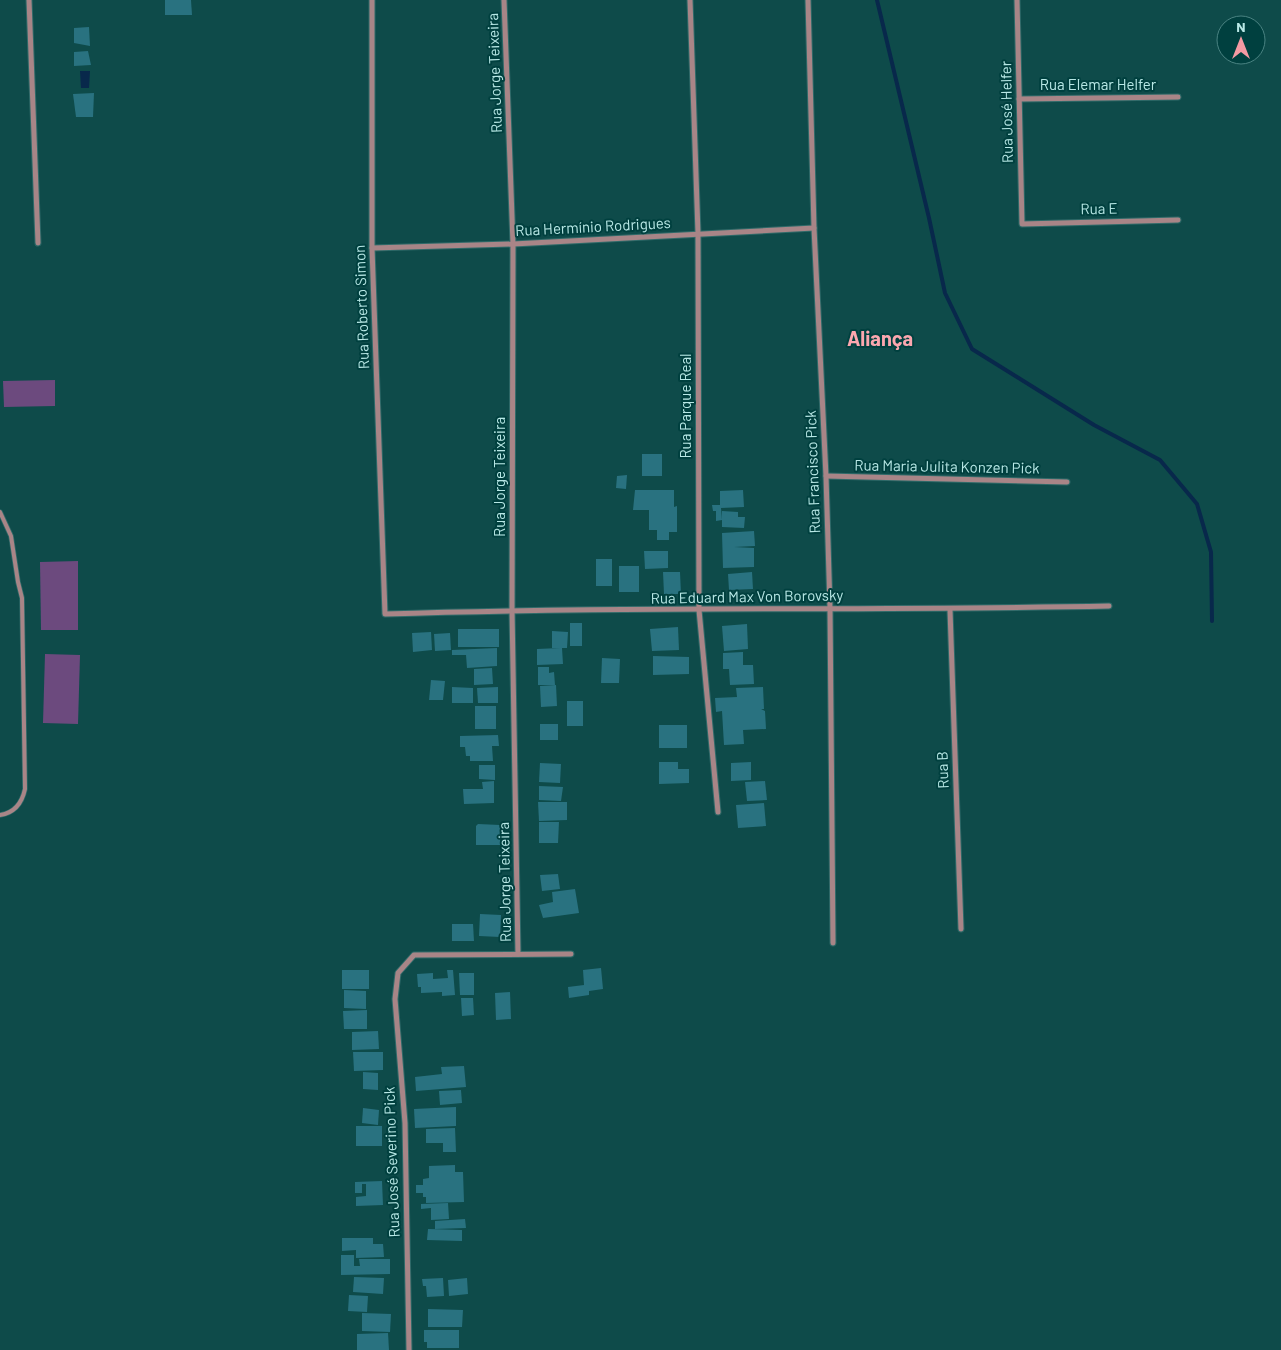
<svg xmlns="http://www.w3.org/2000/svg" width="1281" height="1350" viewBox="0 0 1281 1350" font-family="Barlow,sans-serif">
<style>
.green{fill:#6c4a7e}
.water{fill:#08284b}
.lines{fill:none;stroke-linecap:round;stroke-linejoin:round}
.stream{stroke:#08284b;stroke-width:4}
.building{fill:#297280}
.service-casing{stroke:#306a69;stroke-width:5.5}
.minor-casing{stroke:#306a69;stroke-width:7}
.service{stroke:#a88587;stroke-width:4}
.minor{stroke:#a88587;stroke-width:5}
.labels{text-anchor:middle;stroke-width:4;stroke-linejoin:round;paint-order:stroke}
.street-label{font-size:15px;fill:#b8e8e6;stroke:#00403f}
.district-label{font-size:20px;font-weight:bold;fill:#fba7af;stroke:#00403f}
</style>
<rect width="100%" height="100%" fill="#0e4b4a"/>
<g class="green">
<path d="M55,380V406L4,407L3,381Z"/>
<path d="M78,561V630H41L40,562Z"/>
<path d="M45,654L80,655L78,724L43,723Z"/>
</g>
<path class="water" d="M80,71H90L89,88H81Z"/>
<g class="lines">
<path class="stream" d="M877,0L929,218L945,293L972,349L1094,425L1160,460L1197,504L1211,552L1212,621"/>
</g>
<g class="building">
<path d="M165,0H191L192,15H165Z"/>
<path d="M89,27L90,46L74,43V28Z"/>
<path d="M88,51L91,65L74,66V52Z"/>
<path d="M94,93L93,117H76L73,94Z"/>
<rect x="642" y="454" width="20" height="22"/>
<path d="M627,475L626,489L616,488L617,476Z"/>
<path d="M635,490H674V507L677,506V532H669V540H657V530H649V510H633Z"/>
<path d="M743,490L744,507L721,508L722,520L716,521V511H713L712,505H720V491Z"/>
<path d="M722,511L738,512V517H745L744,528L722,527Z"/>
<path d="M754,531L755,546L734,547L754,548V567L723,568L722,533Z"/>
<path d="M644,551H668V568L645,569Z"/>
<rect x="596" y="559" width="16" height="27"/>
<rect x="619" y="566" width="20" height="26"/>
<path d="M663,572H680L681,594H664Z"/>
<path d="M752,572L753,589L729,590L728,574Z"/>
<rect x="570" y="623" width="12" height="23"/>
<path d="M747,624L748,649L724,651L722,626Z"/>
<path d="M678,627L679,650L652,651L650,629Z"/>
<rect x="458" y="629" width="41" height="18"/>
<path d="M552,631L568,632L567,648H562L563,664L537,665V649L560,648H552Z"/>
<path d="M431,632L432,650L413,652L412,633Z"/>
<path d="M450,633L451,650L435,651L434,634Z"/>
<path d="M497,648V666L467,668L466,655H452V650Z"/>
<path d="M743,652V665H753L754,684L730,685L729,669H723V653Z"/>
<path d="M653,656L689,657V674L653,675Z"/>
<path d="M602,658L620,659L619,683H601Z"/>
<path d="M538,667H549V673L554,672L555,685H538Z"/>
<path d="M492,668L493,684L474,685V669Z"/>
<path d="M431,680L445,681L443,700H429Z"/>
<path d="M556,685L557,706L541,707L540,686Z"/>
<path d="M452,687L473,688V703H452Z"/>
<path d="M498,687V703H478L477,688Z"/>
<path d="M763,687L764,709H761L765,711L766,729L743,730L744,744L724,745L722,711L716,712L715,698L737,697L736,688Z"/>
<rect x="567" y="701" width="16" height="25"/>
<rect x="475" y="706" width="21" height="23"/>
<rect x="540" y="724" width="18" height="16"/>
<rect x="659" y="725" width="28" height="23"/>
<path d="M498,735L499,746H492L493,761H470V756H466L465,747H460V736Z"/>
<path d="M659,762H678V769H689V783L659,784Z"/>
<path d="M751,762V780L731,781V763Z"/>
<path d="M540,763L561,764L560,783L539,782Z"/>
<path d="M479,765H495V780L479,779Z"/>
<path d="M494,781V803L464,804L463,789H483L482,782Z"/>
<path d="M765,781L767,800L747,801L745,782Z"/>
<path d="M539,786L563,787L561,801L539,800Z"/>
<path d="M538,802H567V820L539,821Z"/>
<path d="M764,803L766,826L738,828L736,805Z"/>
<path d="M539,822H559L558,843H539Z"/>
<path d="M478,824L500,825V845H476V826Z"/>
<path d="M558,874L560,889L542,891L540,875Z"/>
<path d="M575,889L579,913L543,918L539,905L553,902L552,892Z"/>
<path d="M480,914L501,915L500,937L479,936Z"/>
<path d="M452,924H473L474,941H452Z"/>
<path d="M601,968L603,989L589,991V995L569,998L568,987L584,985L583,970Z"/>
<rect x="342" y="970" width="27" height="19"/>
<path d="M447,970H453L455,995L442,996V992L421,993V987H418L417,974L433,973V979L448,978Z"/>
<path d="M459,973H474V995H460Z"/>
<path d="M344,990L366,991V1009L344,1008Z"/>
<path d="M510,992L511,1019L496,1020L495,993Z"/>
<path d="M461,998H473L474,1015L462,1016Z"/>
<path d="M367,1010V1029H344L343,1011Z"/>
<path d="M378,1031L379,1049L352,1050V1032Z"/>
<path d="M353,1052H383V1070L354,1071Z"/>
<path d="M464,1066L466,1087L416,1091L415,1077L442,1074L441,1067Z"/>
<path d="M363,1072L378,1073V1090L363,1089Z"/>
<path d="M461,1090L462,1103L440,1105L439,1091Z"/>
<path d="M456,1107V1126L415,1128L414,1109Z"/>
<path d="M363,1108L379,1110L378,1125L362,1123Z"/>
<rect x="356" y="1126" width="26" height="20"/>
<path d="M455,1128L456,1152H443V1143H426V1129Z"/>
<path d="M455,1165V1172H463L464,1202L426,1203V1197H423V1193H416V1185H423V1179L429,1178V1166Z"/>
<path d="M382,1181L383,1205L356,1206V1197L366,1196V1184H362V1193H355V1182Z"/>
<path d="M448,1203L449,1219L431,1220V1208L421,1209V1204Z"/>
<path d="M465,1219L466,1228L435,1229V1221Z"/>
<path d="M428,1229L462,1230V1241L427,1240Z"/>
<path d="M342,1238H373V1244H383L384,1257L356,1258V1250L342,1251Z"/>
<path d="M341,1255H354V1266H360L359,1259H390V1274L341,1275Z"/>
<path d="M354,1277L384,1278L383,1294L353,1292Z"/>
<path d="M443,1278L444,1296L427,1297L426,1286H423L422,1279Z"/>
<path d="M467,1278L468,1294L449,1296L448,1280Z"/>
<path d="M349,1295L368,1296L367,1312L348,1311Z"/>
<path d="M428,1309L463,1310L462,1327H428Z"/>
<path d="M362,1313L391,1314L390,1332L362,1331Z"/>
<path d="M424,1330H459V1348H427V1342H424Z"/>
<path d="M388,1333L389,1350H357V1334Z"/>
</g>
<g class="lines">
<g class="service-casing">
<path id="service" d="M0,512L11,536L18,582L22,598L25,789C22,803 14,813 0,815"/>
</g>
<g class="minor-casing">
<g id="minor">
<path d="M29,0L38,243"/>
<path d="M372,0V248L385,614C626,606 868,611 1109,606"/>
<path d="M504,0L513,244L512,610L518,954"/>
<path d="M690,0L698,233L699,610L718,812"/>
<path d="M808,0L814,228L826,476L830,608L833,943"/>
<path d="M1017,0L1022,224L1178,220"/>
<path d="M1019,99L1178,97"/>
<path d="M372,248L513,244L814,228"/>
<path d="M826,476L1067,482"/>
<path d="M950,610L961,929"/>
<path d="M409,1350L405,1123L395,999L398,973L414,955L571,954"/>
</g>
</g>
<use href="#service" class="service"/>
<use href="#minor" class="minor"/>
</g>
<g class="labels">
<g class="street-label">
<text transform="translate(495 73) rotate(-92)" y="5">Rua Jorge Teixeira</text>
<text x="1098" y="90">Rua Elemar Helfer</text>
<text transform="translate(1007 112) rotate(-91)" y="5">Rua José Helfer</text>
<text transform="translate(1099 209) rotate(-1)" y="5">Rua E</text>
<text transform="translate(593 227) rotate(-3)" y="5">Rua Hermínio Rodrigues</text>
<text transform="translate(362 307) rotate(-92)" y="5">Rua Roberto Simon</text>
<text transform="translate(686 406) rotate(-90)" y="5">Rua Parque Real</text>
<text transform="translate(947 467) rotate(1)" y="5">Rua Maria Julita Konzen Pick</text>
<text transform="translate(813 472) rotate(-92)" y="5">Rua Francisco Pick</text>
<text transform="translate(500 477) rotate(-90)" y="5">Rua Jorge Teixeira</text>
<text transform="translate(747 597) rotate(-1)" y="5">Rua Eduard Max Von Borovsky</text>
<text transform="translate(943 770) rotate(-92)" y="5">Rua B</text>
<text transform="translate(505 882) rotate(-91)" y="5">Rua Jorge Teixeira</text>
<text transform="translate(392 1162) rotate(-92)" y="5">Rua José Severino Pick</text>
</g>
<g class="district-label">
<text x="880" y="346">Aliança</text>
</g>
</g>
<g transform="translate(1241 40)"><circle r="24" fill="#00403f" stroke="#4a8382"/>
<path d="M0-4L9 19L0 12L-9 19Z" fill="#f49aa3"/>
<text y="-8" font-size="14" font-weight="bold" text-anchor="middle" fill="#b8e8e6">N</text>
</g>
</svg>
